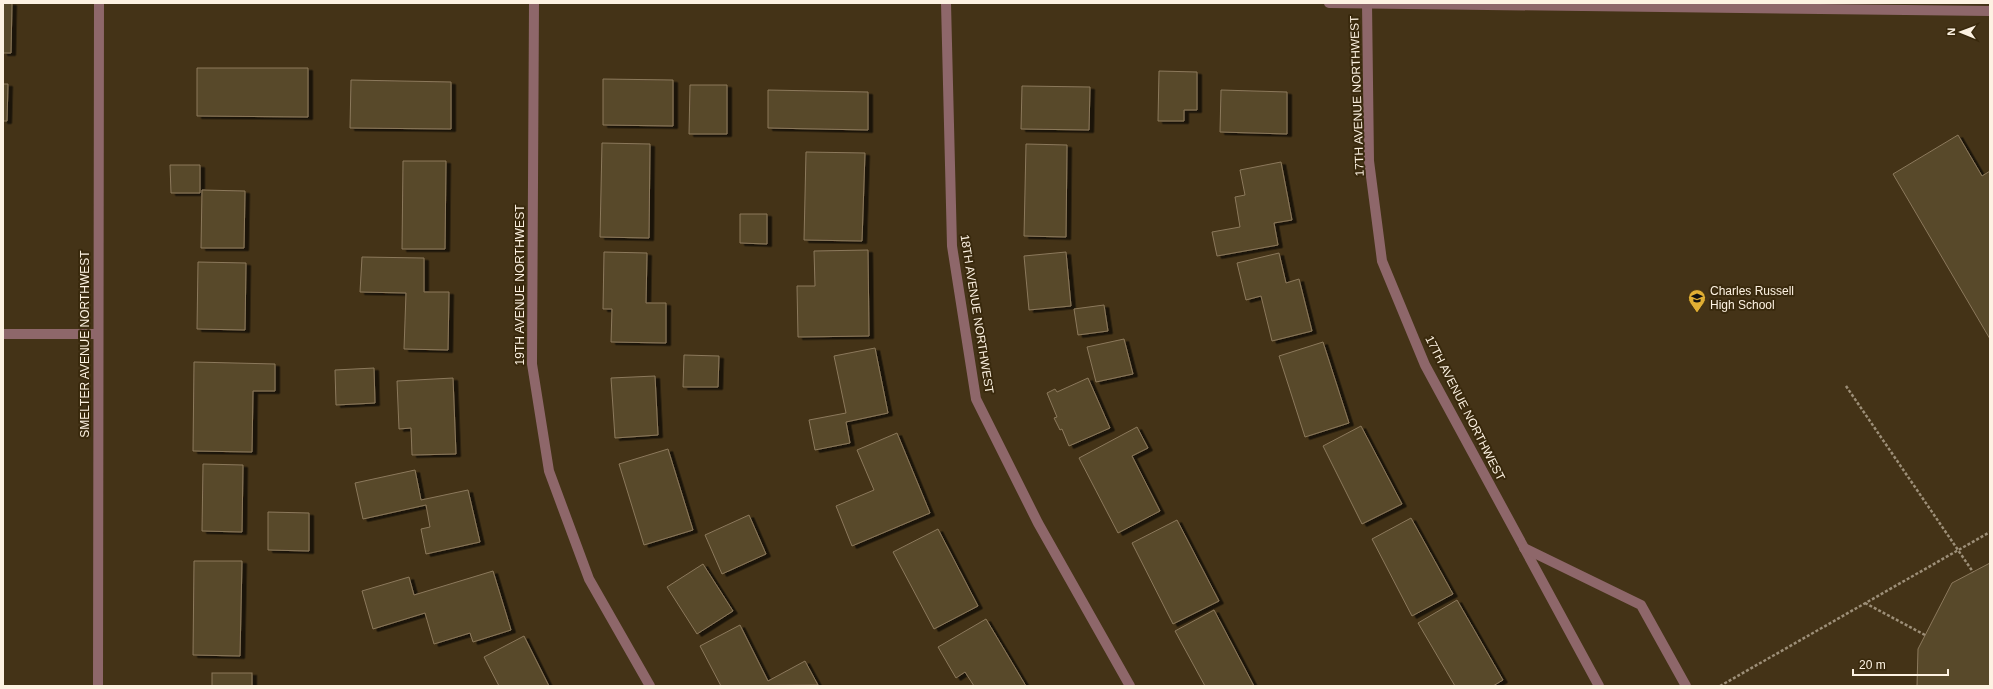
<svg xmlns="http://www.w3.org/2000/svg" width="1993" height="689" viewBox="0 0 1993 689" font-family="Arial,sans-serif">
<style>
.building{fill:#59482c;stroke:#8b795b;filter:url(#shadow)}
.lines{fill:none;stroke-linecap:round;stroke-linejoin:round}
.path{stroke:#9d8f78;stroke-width:2.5;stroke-dasharray:3 2;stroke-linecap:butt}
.minor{stroke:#8e676a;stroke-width:10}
.labels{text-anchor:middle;stroke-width:4;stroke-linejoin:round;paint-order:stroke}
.street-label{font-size:12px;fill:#fdf2e2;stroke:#39290d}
.poi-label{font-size:12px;fill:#fdf2e2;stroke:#39290d;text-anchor:start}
</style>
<defs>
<filter id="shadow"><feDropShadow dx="4.5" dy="2.5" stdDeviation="0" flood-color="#0009"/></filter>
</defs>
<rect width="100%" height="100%" fill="#443317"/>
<g class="building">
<path d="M3,3H12L11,53H3Z"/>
<path d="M197,68H308V117L197,116Z"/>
<path d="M1159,71L1197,72V110H1184V121H1158Z"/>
<path d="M603,79L673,80V126L603,125Z"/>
<path d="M351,80L451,82V129L350,128Z"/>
<path d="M3,84H8L7,121H3Z"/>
<path d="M690,85H727V134H689Z"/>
<path d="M1022,86L1090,87L1089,130L1021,129Z"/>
<path d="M768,90L868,92V130L768,128Z"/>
<path d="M1221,90L1287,92V134L1220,132Z"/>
<path d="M1958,135L1982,176L1990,171V339L1893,174Z"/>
<path d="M602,143L650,144L649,238L600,237Z"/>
<path d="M1026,144L1067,145L1066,237L1024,236Z"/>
<path d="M806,152L865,153L862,241L804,240Z"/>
<path d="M403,161H446L445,249H402Z"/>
<path d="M1281,162L1292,220L1274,223L1278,245L1217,256L1212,232L1240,227L1235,197L1245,195L1240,170Z"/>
<path d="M170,165H200V193H171Z"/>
<path d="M202,190L245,191L244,248H201Z"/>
<path d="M740,214H767V244L740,243Z"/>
<path d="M868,250L869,336L798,337L797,286H815L814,251Z"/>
<path d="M604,252L647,253L646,303H666V343L611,342L612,309H603Z"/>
<path d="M1066,252L1071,306L1029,310L1024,256Z"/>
<path d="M1279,253L1286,283L1299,279L1312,331L1272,341L1261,296L1246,300L1237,263Z"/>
<path d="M362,257L424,258V292H449L448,350L404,349L406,293L360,292Z"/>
<path d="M198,262L246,263L245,330L197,329Z"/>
<path d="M1104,305L1108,331L1078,335L1074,309Z"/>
<path d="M1124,339L1133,374L1096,382L1087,347Z"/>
<path d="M1323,342L1349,423L1305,437L1279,356Z"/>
<path d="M875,348L888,413L846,422L850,443L815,450L809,420L846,413L834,356Z"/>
<path d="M684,355L719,356L718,387H683Z"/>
<path d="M194,362L275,364V391H253L252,452L193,451Z"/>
<path d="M374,368L375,403L336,405L335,370Z"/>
<path d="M655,376L658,435L615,438L611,378Z"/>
<path d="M453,378L456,454L412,455L411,428L399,429L397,381Z"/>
<path d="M1088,378L1110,428L1069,446L1062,429L1060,430L1054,418L1057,417L1047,393L1055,389L1057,392Z"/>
<path d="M1361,426L1402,504L1362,524L1323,446Z"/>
<path d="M1137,427L1148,448L1132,456L1160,511L1118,533L1079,458Z"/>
<path d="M897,433L930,513L852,546L836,506L874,490L857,450Z"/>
<path d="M668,449L693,530L644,545L619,464Z"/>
<path d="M203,464L243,465L242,532L202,531Z"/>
<path d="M415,470L421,500L468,490L480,542L426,554L421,529L430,527L426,505L363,519L355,483Z"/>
<path d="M268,512L309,513V551L268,550Z"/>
<path d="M749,515L766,554L722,574L705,535Z"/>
<path d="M1411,518L1453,594L1412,616L1372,539Z"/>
<path d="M1177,520L1219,601L1173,624L1132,543Z"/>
<path d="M938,529L978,606L934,629L893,552Z"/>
<path d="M194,561H242L240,656L193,655Z"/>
<path d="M1990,563V686H1917L1918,649L1952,583Z"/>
<path d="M703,564L733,611L697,634L667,587Z"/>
<path d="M493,571L511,630L473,642L470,633L434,644L425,613L373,629L362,591L409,577L414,595Z"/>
<path d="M1457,600L1503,680L1493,686H1455L1418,623Z"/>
<path d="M1214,610L1254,686H1205L1175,631Z"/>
<path d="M986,619L1026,686H974L965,672L956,678L938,647Z"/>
<path d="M740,625L768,681L805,661L818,685L721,686L700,646Z"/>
<path d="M524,636L549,686H499L484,657Z"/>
<rect x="212" y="673" width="40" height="13"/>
</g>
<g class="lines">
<g class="path">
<path d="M1846,386L1973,572"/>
<path d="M1865,603L1925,635"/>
<path d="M1720,686L1990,532"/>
</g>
<g class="minor">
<path d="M534,3L532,364L549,471L589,579L650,686"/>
<path d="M946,3L952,246L976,399L1038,523L1130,686"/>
<path d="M1329,3L1990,11"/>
<path d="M1367,3L1369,161L1382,261L1425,365L1599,686"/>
<path d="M3,334H98"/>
<path d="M1524,548L1641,605L1686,686"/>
<path d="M98,686L99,3"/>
</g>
</g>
<defs>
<g id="school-pin" transform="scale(0.9)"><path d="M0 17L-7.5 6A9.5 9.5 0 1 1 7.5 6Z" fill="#e1af34" stroke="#39290d"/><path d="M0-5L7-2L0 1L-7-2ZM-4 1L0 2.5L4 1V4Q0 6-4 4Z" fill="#111"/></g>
</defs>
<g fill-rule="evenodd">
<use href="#school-pin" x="1697" y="298"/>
</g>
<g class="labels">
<g class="street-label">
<text transform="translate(1357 96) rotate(-92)" y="4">17TH AVENUE NORTHWEST</text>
<text transform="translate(520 285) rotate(-90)" y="4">19TH AVENUE NORTHWEST</text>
<text transform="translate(977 314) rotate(81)" y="4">18TH AVENUE NORTHWEST</text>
<text transform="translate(85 344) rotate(-90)" y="4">SMELTER AVENUE NORTHWEST</text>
<text transform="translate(1465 408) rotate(63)" y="4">17TH AVENUE NORTHWEST</text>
</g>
<g class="poi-label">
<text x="1710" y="295">Charles Russell<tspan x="1710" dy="14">High School</tspan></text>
</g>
</g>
<rect width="1993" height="689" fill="none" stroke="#fdf2e2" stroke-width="8"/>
<g transform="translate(1961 32) rotate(271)" stroke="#39290d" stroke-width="3" paint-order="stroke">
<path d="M0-3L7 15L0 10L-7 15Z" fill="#fdf2e2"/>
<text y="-6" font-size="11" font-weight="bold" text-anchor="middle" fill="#fdf2e2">N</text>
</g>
<path d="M1853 669v6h95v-6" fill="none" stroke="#fdf2e2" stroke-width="2"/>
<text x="1859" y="669" font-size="12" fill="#fdf2e2" stroke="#39290d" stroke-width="3" paint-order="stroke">20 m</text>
</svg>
